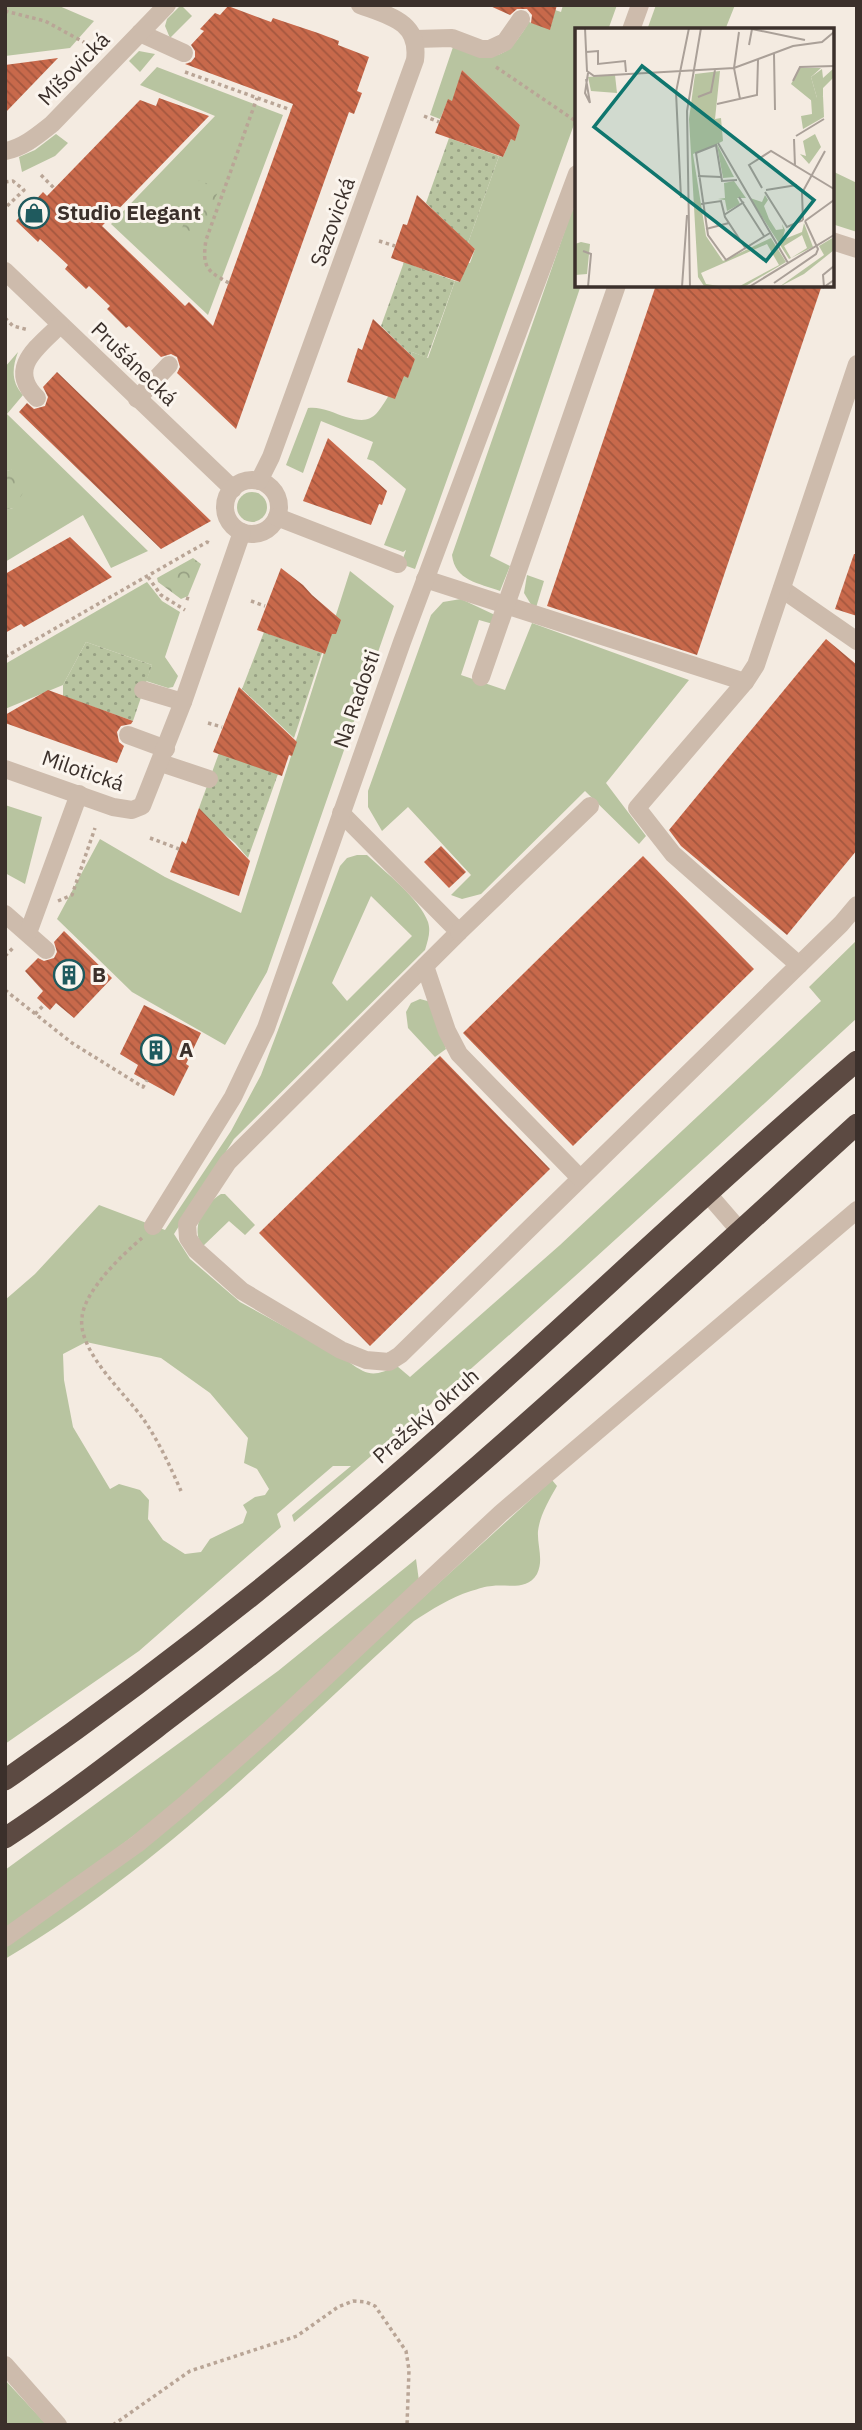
<svg xmlns="http://www.w3.org/2000/svg" width="862" height="2430" viewBox="0 0 862 2430" font-family="'IBM Plex Sans',sans-serif">
<style>
.grass{fill:#b8c4a0;fill-rule:evenodd}
.park{fill:url(#park-crowns)}
.garden{fill:url(#garden-dots)}
.building{fill:url(#building-back-hatch)}
.lines{fill:none;stroke-linecap:round;stroke-linejoin:round}
.path{stroke:#b9a596;stroke-width:3.5;stroke-dasharray:3.5 3.5;stroke-linecap:butt}
.minor{stroke:#cdbbac;stroke-width:18}
.highway{stroke:#5c4a42;stroke-width:21}
.labels{text-anchor:middle;stroke-width:6;stroke-linejoin:round;paint-order:stroke}
.street-label{font-size:21px;fill:#3b302b;stroke:#fbf5ee}
.poi-label{font-size:21px;font-weight:bold;fill:#3b302b;stroke:#fbf5ee;text-anchor:start}
.inset-road{fill:none;stroke:#aaa098;stroke-width:2}
.view{fill:#0f766e;fill-opacity:0.15;stroke:#0f766e;stroke-width:3.5}
.inset-edge{fill:none;stroke:#3b302b;stroke-width:3.5}
</style>
<defs>
<pattern id="park-crowns" width="20" height="18" patternUnits="userSpaceOnUse" patternTransform="scale(1.75)"><rect width="20" height="18" fill="#b8c4a0"/><path d="M2 6a3 3 0 1 1 6 0M12 15a3 3 0 1 1 6 0" fill="none" stroke="#97a083"/></pattern>
<pattern id="garden-dots" width="8" height="8" patternUnits="userSpaceOnUse" patternTransform="scale(1.75)"><rect width="8" height="8" fill="#b8c4a0"/><path d="M2 2h.1M6 6h.1" fill="none" stroke="#97a083" stroke-width="1.8" stroke-linecap="round"/></pattern>
<pattern id="building-back-hatch" width="6" height="6" patternUnits="userSpaceOnUse" patternTransform="scale(1.75)"><rect width="6" height="6" fill="#c8694b"/><path d="M-1 5l2 2M0 0l6 6M5-1l2 2" fill="none" stroke="#a4573f"/></pattern>
</defs>
<rect width="100%" height="100%" fill="#f4ebe1"/>
<g class="grass">
<path d="M5,5H57L94,21L70,48L5,56Z"/>
<path d="M181,5L192,16L170,38L165,26L167,19Z"/>
<path d="M563,5H617L608,30H577V116L415,569L401,564L406,550L403,552L384,545L406,489L373,461L367,459L373,442L321,421L303,473L286,465L308,408C320,406 334,413 346,417C372,425 376,416 389,395C397,383 407,371 415,359L411,355L412,352L428,358L455,281L460,282L467,263H470L475,249L468,243L499,156L503,157L511,139L515,140L520,125L462,70L453,102L448,100L440,119L430,115L453,47C495,61 505,62 529,22L550,29L555,10L561,12Z"/>
<path d="M656,5H735L725,30H647Z"/>
<path d="M139,51L155,54L140,72L129,61Z"/>
<path d="M157,67L283,115L208,315L111,224L215,116L140,85Z"/>
<path d="M56,134L68,143L55,156L22,172L19,157L35,150Z"/>
<path d="M832,171L857,183V232L832,224Z"/>
<path d="M577,204V285H581L490,556L510,566L500,591C479,583 455,581 452,555L571,213Z"/>
<path d="M18,352C12,368 11,382 23,395L7,414L148,551L111,568L83,515L5,562V510L13,508L15,469L7,471L5,465V367Z"/>
<circle cx="252" cy="507" r="15"/>
<path d="M350,571L394,606L267,972L225,1045L132,992L57,919L100,839L165,877L241,913Z"/>
<path d="M527,575L544,581L535,611L524,593Z"/>
<path d="M147,582L162,601L180,612L165,657L178,676L173,687L168,688L146,681L152,665L86,642L63,685L5,709V664Z"/>
<path d="M461,599L495,615L493,624L479,620L461,675L505,690L532,623L689,680L606,783L646,836L639,844L585,791L481,894L462,899L451,895L471,875L408,807L382,831L368,807V791L431,615L443,602Z"/>
<path d="M5,805L42,817L25,884L5,873Z"/>
<path d="M357,855H367C385,872 420,899 428,922C431,932 428,940 425,950L234,1139L174,1234L190,1259L240,1302L349,1362C369,1377 375,1376 397,1366L410,1377L560,1245L821,1001L809,987L857,940V1018C672,1189 487,1359 294,1522L292,1515L351,1466H333L277,1514L281,1527L139,1651L5,1744V1300L35,1274L99,1205L165,1230L231,1131L261,1075L340,866L347,858ZM371,896L412,936L347,1001L332,983ZM86,1342L161,1358L210,1393L248,1438L244,1463L257,1469L269,1489L265,1495L255,1497L243,1505L247,1512L243,1523L210,1539L201,1552L185,1554L163,1540L148,1519L149,1500L140,1490L119,1484L110,1489L73,1427L64,1380L63,1354Z"/>
<path d="M420,999L431,1002L446,1049L435,1057L408,1028L406,1012L411,1003Z"/>
<path d="M221,1194H225L255,1225L245,1235L229,1221L202,1247C191,1227 202,1206 221,1194Z"/>
<path d="M552,1480L557,1486C549,1500 540,1515 538,1531C537,1545 544,1560 537,1574C527,1591 508,1584 492,1586C486,1586 478,1589 471,1591C449,1598 433,1609 414,1621C283,1740 159,1868 5,1959V1945L196,1804Z"/>
<path d="M416,1559L419,1581L194,1790L5,1933V1870L278,1671Z"/>
<path d="M5,2380L47,2425H5Z"/>
</g>
<g class="park">
<path d="M199,180L219,189L200,235L182,228Z"/>
<path d="M5,465L7,471L15,468L23,493L13,508L5,510Z"/>
<path d="M193,558L201,564L188,596L181,599L158,582L157,578Z"/>
</g>
<g class="garden">
<path d="M449,138L499,156L468,243L426,203Z"/>
<path d="M404,262L455,281L427,358L412,352L411,355L381,326Z"/>
<path d="M264,632L322,653L294,738L242,689Z"/>
<path d="M86,642L152,665L133,721L63,696V685Z"/>
<path d="M219,753L278,774L248,858L235,843L200,814L202,812L199,808Z"/>
</g>
<g class="building">
<path d="M488,5H557L550,30L531,23L532,15L527,9H517L510,15Z"/>
<path d="M228,6L271,22L273,18L318,33L339,41L338,45L369,57L357,91L362,93L354,114L349,112L236,429L177,373L180,367L177,357L171,354L161,357L129,326L126,328L107,309L110,306L89,286L86,289L65,269L68,265L40,239L38,242L16,221L43,192L47,196L140,100L156,106L159,98L209,116L102,226L185,306L189,302L213,326L293,104L185,64L191,62L195,57V51L191,45L204,31L200,29L215,13L220,15Z"/>
<path d="M58,58L5,113V65Z"/>
<path d="M462,70L520,125L515,141L511,139L503,157L435,133L448,99L452,101Z"/>
<path d="M417,195L475,249L460,282L391,258L403,224L407,225Z"/>
<path d="M656,285H822L697,655L547,606Z"/>
<path d="M373,319L415,359L408,378L404,376L395,399L347,382L358,348L362,350Z"/>
<path d="M57,372L87,401L211,521L161,549L82,473L19,412L27,403L34,409L45,406L48,397L43,387Z"/>
<path d="M328,438L387,491L382,505L379,504L371,525L303,501Z"/>
<path d="M70,537L112,577L24,627L21,624L5,633V574Z"/>
<path d="M854,554H857V616L835,609Z"/>
<path d="M281,568L303,585L312,595L341,620L336,634H332L325,654L257,630Z"/>
<path d="M826,639L857,665V850L787,935L681,846L669,830Z"/>
<path d="M239,687L297,742L292,756L289,755L282,776L213,752Z"/>
<path d="M48,690L133,721L131,724L121,726L117,732L119,742L124,746L117,763L5,723V715Z"/>
<path d="M199,808L250,861L239,896L170,872L182,841L186,844Z"/>
<path d="M441,846L466,872L449,888L424,862Z"/>
<path d="M643,856L754,969L573,1146L463,1033Z"/>
<path d="M64,931L112,978L74,1018L56,1003L50,1010L37,998L43,991L25,971L38,958L44,961L54,958L57,952L54,942Z"/>
<path d="M144,1005L201,1033L186,1064L189,1066L174,1096L134,1074L138,1065L120,1054Z"/>
<path d="M440,1056L550,1169L370,1346L259,1233Z"/>
</g>
<g class="lines">
<g class="path">
<path d="M5,11L45,21L89,45"/>
<path d="M496,67L577,122"/>
<path d="M185,72L291,110"/>
<path d="M424,116L439,122"/>
<path d="M41,175L54,188"/>
<path d="M5,182L13,181L24,190L5,208"/>
<path d="M379,241L395,246"/>
<path d="M229,283C206,271 202,266 206,240L257,98"/>
<path d="M5,318L13,326L29,330"/>
<path d="M148,577L161,595L185,610"/>
<path d="M186,598L189,599"/>
<path d="M251,601L265,606"/>
<path d="M5,657L207,542L211,544"/>
<path d="M208,723L222,727"/>
<path d="M150,838L179,849"/>
<path d="M58,901L72,895L95,828"/>
<path d="M5,956L14,947"/>
<path d="M5,990L72,1043L143,1087L147,1080"/>
<path d="M35,1014L44,1005"/>
<path d="M142,1238C122,1255 85,1290 82,1317C77,1351 125,1393 144,1420C159,1442 170,1466 181,1491"/>
<path d="M113,2425L190,2371L297,2336L338,2307L353,2301L366,2302L375,2306L406,2351L409,2370L407,2425"/>
</g>
<g class="minor">
<path d="M631,30L640,5"/>
<path d="M140,33L184,53"/>
<path d="M415,39L452,38L481,49H490L505,42L521,19"/>
<path d="M5,151C23,148 38,135 52,124L167,5"/>
<path d="M832,241L857,249"/>
<path d="M5,271L233,489"/>
<path d="M37,398C6,368 38,347 60,325"/>
<path d="M137,399L169,365"/>
<circle cx="252" cy="507" r="27"/>
<path d="M259,481L271,457L415,60C420,22 390,16 360,5"/>
<path d="M277,517L398,564"/>
<path d="M425,579L745,682"/>
<path d="M782,589L857,641"/>
<path d="M481,677L617,285"/>
<path d="M143,690L183,702"/>
<path d="M128,735L166,749"/>
<path d="M161,763L209,779"/>
<path d="M5,769L113,807L132,810L142,806L183,702L242,532"/>
<path d="M341,813L459,932L228,1162L187,1224L188,1238L196,1250L242,1291L341,1350L366,1360L389,1362L400,1355L841,924L857,905"/>
<path d="M5,914L46,950"/>
<path d="M459,932L590,806"/>
<path d="M28,933L79,794"/>
<path d="M799,965L673,854L637,808L745,682L756,665L857,364"/>
<path d="M425,966L447,1031L459,1054L580,1178"/>
<path d="M708,1194L740,1231"/>
<path d="M153,1226L233,1097L266,1028L402,642L577,174"/>
<path d="M5,1938L137,1844L184,1805L268,1731L501,1513L857,1210"/>
<path d="M5,2365L58,2425"/>
</g>
<g class="highway">
<path d="M5,1780C140,1686 270,1585 394,1477C551,1341 699,1196 857,1061"/>
<path d="M5,1838C63,1800 117,1758 172,1716C413,1534 634,1327 857,1124"/>
</g>
</g>
<defs>
<g id="shop-ring" transform="scale(1.575)"><circle r="9.5" fill="#fbf5ee" stroke="#1f5a5e" stroke-width="1.5"/><path d="M-5-2.5h2.3a2.7 3.5 0 0 1 5.4 0H5L5.5 6h-11ZM-1.5-2.5h3a1.5 2.3 0 0 0-3 0Z" fill="#1f5a5e"/></g>
<g id="building-ring" transform="scale(1.575)"><circle r="9.5" fill="#fbf5ee" stroke="#1f5a5e" stroke-width="1.5"/><path d="M-4-6H4V6H1V3H-1V6H-4ZM-2.5-4.3h1.7v1.8h-1.7ZM.8-4.3h1.7v1.8H.8ZM-2.5-1h1.7V.8h-1.7ZM.8-1h1.7V.8H.8Z" fill="#1f5a5e"/></g>
</defs>
<g fill-rule="evenodd">
<use href="#shop-ring" x="34" y="213"/>
<use href="#building-ring" x="69" y="975"/>
<use href="#building-ring" x="156" y="1050"/>
</g>
<g class="labels">
<g class="street-label">
<text transform="translate(74 69) rotate(-46)" y="7">Míšovická</text>
<text transform="translate(333 222) rotate(-70)" y="7">Sazovická</text>
<text transform="translate(134 364) rotate(44)" y="7">Prušánecká</text>
<text transform="translate(357 699) rotate(-71)" y="7">Na Radosti</text>
<text transform="translate(83 771) rotate(19)" y="7">Milotická</text>
<text transform="translate(426 1416) rotate(-41)" y="7">Pražský okruh</text>
</g>
<g class="poi-label">
<text x="57" y="220">Studio Elegant</text>
<text x="92" y="982">B</text>
<text x="179" y="1057">A</text>
</g>
</g>
<g transform="translate(575 28)">
<rect width="259" height="259" fill="#f4ebe1"/>
<path d="M145,43L140,91L146,90L148,113L142,116L159,149L148,150L142,117L118,126L131,208L148,233L196,210L211,234L169,259H163L204,237L192,216L126,245L131,256L150,259L129,258L123,249L114,91L120,46ZM40,47L42,65L16,63L13,49ZM248,68L249,89L228,101L226,88L237,86L236,71ZM240,106L246,119L234,136L225,126L231,128L228,113ZM159,153L171,170H162L165,176L152,183L150,172L143,171L150,170L149,155ZM190,167L193,172L189,178L194,191L201,202L208,201L207,196L210,202L207,212L227,204L229,195L238,219L214,231L175,170L187,174ZM227,207L232,220L216,230L209,218ZM259,209V222L229,246L204,259L249,227L244,218ZM6,214L15,216L12,246L0,247V216Z" fill="#b8c4a0" fill-rule="evenodd"/>
<path d="M225,40H246L236,49L242,70L237,73L216,56Z" fill="#b8c4a0"/>
<path d="M259,40V49L248,60V68L239,75L242,70L236,49L247,41L248,50Z" fill="#b8c4a0"/>
<path class="inset-road" d="M10,0L12,43L19,48L159,40L218,18L247,14L259,4M164,4L159,40L165,71M174,17L177,1L230,12M11,24L23,23V36L50,33L51,44M199,26L200,82M13,45L10,65L15,75M11,51L15,75M218,53L225,39L259,38M123,69L136,64L140,42M142,76L182,67L183,32M221,108L249,91M219,111L220,138M143,115L213,235M123,148L146,149M162,152L147,153L141,117L121,125L133,207L151,232L195,205M187,160L174,137L196,123L259,161M191,162L222,157M190,164L212,199L228,192M164,169L189,208M106,170L101,64L114,0M126,176L146,173L150,189L171,221M149,187L169,174M228,192L227,165L250,123M230,193L259,172M131,201L154,195M8,223L16,226L13,259M259,238L248,247L249,259L259,252M199,255L241,226L243,221L230,193M107,259L112,187M115,259L112,83L126,0M174,259L259,207"/>
<path class="view" d="M67,38L239,172L191,233L19,99Z"/>
<rect width="259" height="259" class="inset-edge"/>
</g>
<rect width="862" height="2430" fill="none" stroke="#3b302b" stroke-width="14"/>
</svg>
